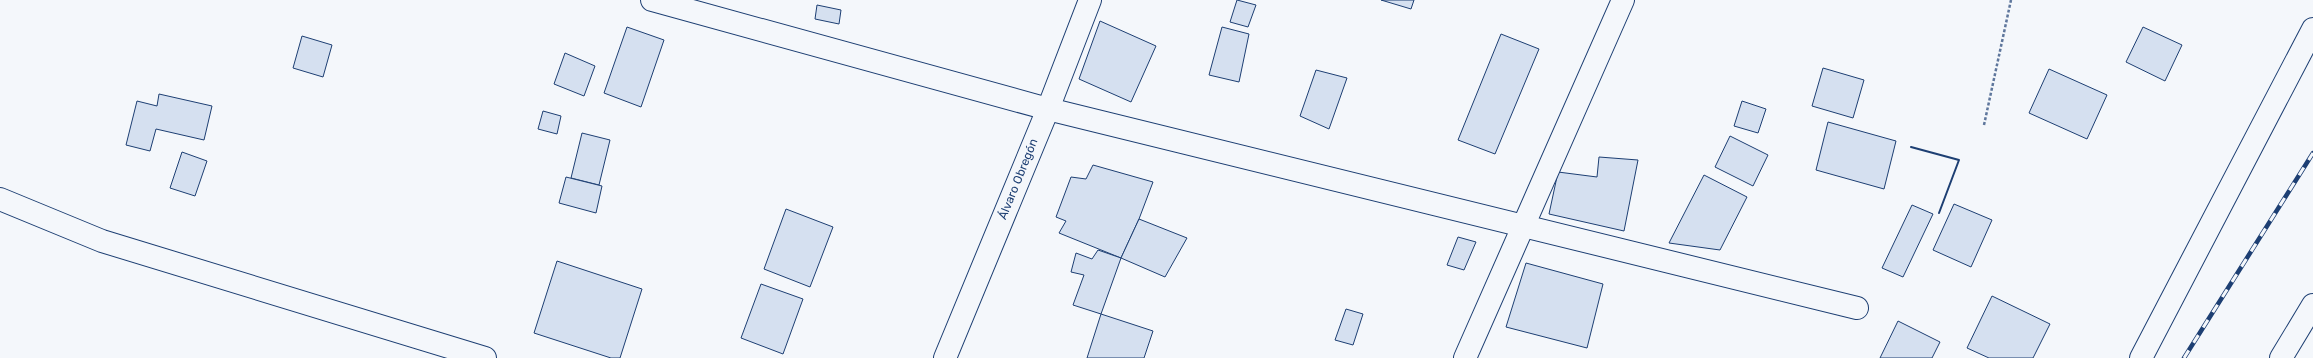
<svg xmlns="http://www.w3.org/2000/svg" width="2313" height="358" viewBox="0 0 2313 358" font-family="Rubik,sans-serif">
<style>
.building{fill:#d5e0f0;stroke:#1d3f73}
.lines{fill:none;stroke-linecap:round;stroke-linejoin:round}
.minor-casing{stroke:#1d3f73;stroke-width:24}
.path{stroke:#5e769c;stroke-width:2.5;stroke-dasharray:3 2;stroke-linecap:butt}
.minor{stroke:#f4f7fb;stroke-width:22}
.rail-casing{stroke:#1d3f73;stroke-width:4.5}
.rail{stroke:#f4f7fb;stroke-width:3;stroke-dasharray:9;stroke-linecap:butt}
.wall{stroke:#1d3f73;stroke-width:2}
.labels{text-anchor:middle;stroke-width:3;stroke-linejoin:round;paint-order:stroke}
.street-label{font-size:12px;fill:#1d3f73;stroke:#f4f7fb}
</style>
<rect width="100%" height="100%" fill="#f4f7fb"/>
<g class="building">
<path d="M1237,0L1256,5L1248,27L1230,22Z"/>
<path d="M1381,0H1414L1411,9Z"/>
<path d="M817,5L841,10L839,24L815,19Z"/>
<path d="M1100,21L1156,46L1131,102L1079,79Z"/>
<path d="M627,27L664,40L641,107L604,93Z"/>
<path d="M1222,27L1249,34L1239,82L1209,75Z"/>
<path d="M2143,27L2182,45L2165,81L2126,62Z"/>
<path d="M1501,34L1539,49L1495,154L1458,140Z"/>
<path d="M302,36L332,45L323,77L293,68Z"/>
<path d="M565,53L595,66L584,96L554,84Z"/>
<path d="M1823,68L1864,80L1853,118L1812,106Z"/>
<path d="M2049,69L2107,95L2087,139L2029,113Z"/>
<path d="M1316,70L1347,78L1329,129L1300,116Z"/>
<path d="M159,94L212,106L204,140L156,129L150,151L126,145L137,101L157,106Z"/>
<path d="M1742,101L1766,109L1758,133L1734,126Z"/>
<path d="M543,111L561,116L557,134L538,129Z"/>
<path d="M1828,122L1896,141L1884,189L1816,170Z"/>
<path d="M582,133L610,140L599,185L571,178Z"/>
<path d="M1730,136L1768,155L1753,186L1715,167Z"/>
<path d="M182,152L207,161L195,196L170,188Z"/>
<path d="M1599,157L1638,160L1624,231L1549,214L1558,172L1597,177Z"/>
<path d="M1093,165L1153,182L1139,219L1121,258L1059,233L1066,221L1056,217L1071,177L1086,179Z"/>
<path d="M1704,175L1747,197L1720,250L1669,243Z"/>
<path d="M566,177L602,186L596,213L559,203Z"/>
<path d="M1954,204L1992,220L1971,267L1933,250Z"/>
<path d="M1912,205L1933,214L1903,277L1882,268Z"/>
<path d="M786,209L833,227L810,287L764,269Z"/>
<path d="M1139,219L1187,238L1165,277L1121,258Z"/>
<path d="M1458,237L1476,242L1464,270L1447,265Z"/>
<path d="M1098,250L1121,258L1101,314L1073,305L1084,275L1071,272L1076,253L1092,259Z"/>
<path d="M557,261L642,289L620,358H611L534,333Z"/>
<path d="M1526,263L1603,284L1587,348L1506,327Z"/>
<path d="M761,284L803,299L783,354L741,338Z"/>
<path d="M1992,296L2050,324L2033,358H1989L1967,348Z"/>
<path d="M1346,309L1363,314L1353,345L1335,340Z"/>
<path d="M1101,314L1153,331L1144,358H1087Z"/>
<path d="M1898,321L1940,342L1932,358H1880Z"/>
</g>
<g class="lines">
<g class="minor-casing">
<g id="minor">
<path d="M652,0L1048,109L1857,308"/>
<path d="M0,199L102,241L485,358"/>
<path d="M945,358L1048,109L1090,0"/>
<path d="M1465,358L1623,0"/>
<path d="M2141,358L2313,29"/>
<path d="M2281,358L2313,305"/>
</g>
</g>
<path class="path" d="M1984,125L2011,0"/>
<use href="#minor" class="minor"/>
<g class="rail-casing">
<path id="rail" d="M2184,358L2313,153"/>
</g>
<use href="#rail" class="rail"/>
<path class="wall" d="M1911,147L1959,160L1939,213"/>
</g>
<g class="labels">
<g class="street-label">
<text transform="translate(1018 179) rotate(-68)" y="4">Álvaro Obregón</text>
</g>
</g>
</svg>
